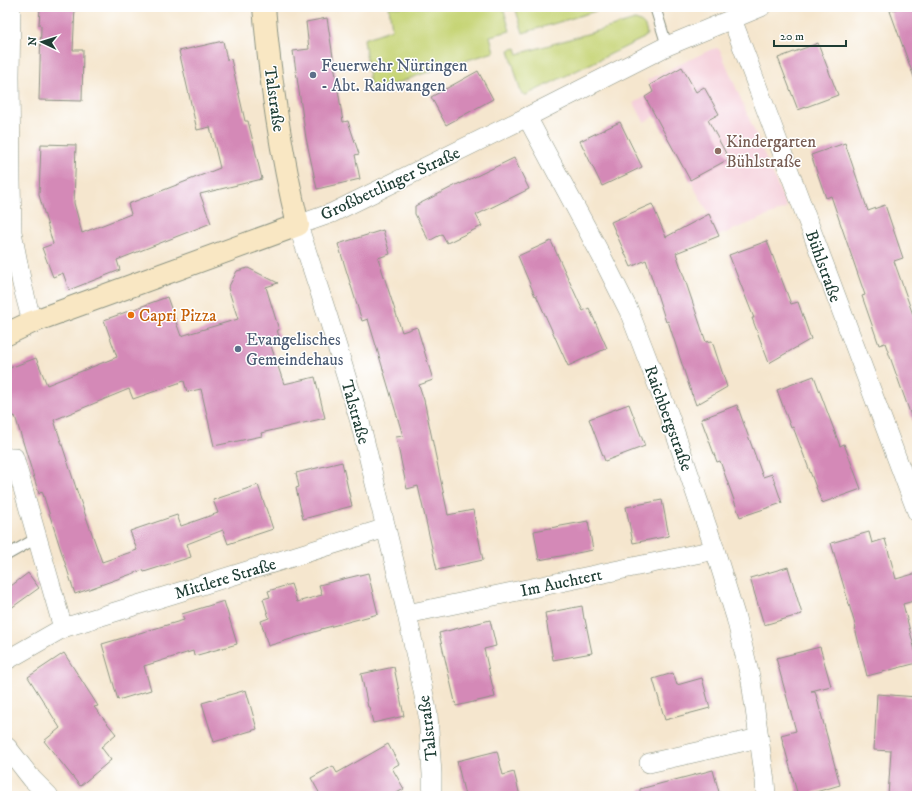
<svg xmlns="http://www.w3.org/2000/svg" width="924" height="803" viewBox="0 0 924 803" font-family="'IM FELL DW Pica',serif">
<style>
.built{fill:#f5cfda}
.green{fill:#c6d476;stroke:#728855}
.building{fill:#d489b7}
.lines{fill:none;stroke-linecap:round;stroke-linejoin:round}
.lane-casing{stroke:#8a9281;stroke-width:12}
.street-casing{stroke:#8a9281;stroke-width:20}
.secondary-casing{stroke:#8a9281;stroke-width:24}
.lane{stroke:#fff;stroke-width:10}
.street{stroke:#fff;stroke-width:19}
.secondary{stroke:#f9e7c3;stroke-width:22}
.service-dot{fill:#5c6f8a;stroke:#fff;stroke-width:1.5}
.education-dot{fill:#8d6e63;stroke:#fff;stroke-width:1.5}
.food-dot{fill:#e8710a;stroke:#fff;stroke-width:1.5}
.labels{text-anchor:middle;stroke-width:3;stroke-linejoin:round;paint-order:stroke}
.service-label{font-size:17px;fill:#4e5e75;stroke:#fff;text-anchor:start}
.street-label{font-size:17px;fill:#1f3d34;stroke:#fff}
.education-label{font-size:17px;fill:#785e54;stroke:#fff;text-anchor:start}
.food-label{font-size:17px;fill:#c56008;stroke:#fff;text-anchor:start}
</style>
<rect width="100%" height="100%" fill="#fff"/>
<filter id="ink" filterUnits="userSpaceOnUse"><feTurbulence type="fractalNoise" baseFrequency=".025" numOctaves="2"/><feDisplacementMap in="SourceGraphic" scale="8" xChannelSelector="R" yChannelSelector="G"/><feConvolveMatrix kernelMatrix="1 2 1 2 8 2 1 2 1" color-interpolation-filters="sRGB"/></filter>
<filter id="wash" filterUnits="userSpaceOnUse"><feTurbulence type="fractalNoise" baseFrequency=".012" numOctaves="4" result="noise"/><feDisplacementMap in="SourceGraphic" scale="16" xChannelSelector="R" yChannelSelector="G"/><feGaussianBlur stdDeviation="0.9" result="paint"/><feColorMatrix in="noise" values="0 0 0 0 0 0 0 0 0 0 0 0 0 0 0 0 0 1.4 0 .05"/><feComposite in="paint" operator="in"/></filter>
<g filter="url(#wash)">
<rect width="100%" height="100%" fill="#f5e6ce"/>
<path class="built" d="M717,48L720,50L787,208L703,242L695,222L709,214L690,180L655,116L644,122L634,103L653,92L647,80L712,49Z"/>
<g class="green">
<path d="M389,7H503L510,31L490,36L494,52L422,74L371,93L364,39L392,29Z"/>
<path d="M515,7H598L599,10L523,33Z"/>
<path d="M635,20C644,23 645,25 647,34L644,38L526,95L521,93L509,50L516,48L518,54Z"/>
</g>
<g id="blocks">
<g class="building">
<path d="M40,7H75L73,50H83L82,101L39,100L41,26L39,25Z"/>
<path d="M901,7H917V79L915,80L890,11Z"/>
<path d="M327,18L343,122L348,121L359,154L355,155L360,179L317,189L306,138L293,51L309,49L306,22Z"/>
<path d="M223,41L227,60L231,59L245,121H248L262,179L200,194L211,223L117,260L120,270L69,290L63,273L53,277L42,248L53,244L39,195L41,144L76,145L74,203L82,233L131,214L128,204L220,168L210,127L197,130L179,51Z"/>
<path d="M818,43L838,95L798,110L778,58Z"/>
<path d="M682,67L696,92L704,87L719,114L708,120L729,159L690,180L645,97L653,92L650,85Z"/>
<path d="M478,71L493,99L446,125L431,97Z"/>
<path d="M620,122L642,167L602,186L580,141Z"/>
<path d="M845,143L868,211L885,205L903,258L894,261L917,326V424H914L885,343L879,345L862,296L865,295L831,196L826,198L811,155Z"/>
<path d="M514,158L529,189L476,215L482,226L447,243L442,234L429,241L415,214V206L460,183V184Z"/>
<path d="M652,204L666,237L709,214L719,236L676,253L706,342L712,341L727,387L696,405L692,394V395L668,321L666,322L646,260L631,267L611,222Z"/>
<path d="M383,230L390,254L378,258L402,332L417,327L433,380L419,385L424,400L448,515L473,510L483,560L437,570L418,486L407,489L396,437L403,436L368,319L362,321L338,244Z"/>
<path d="M551,241L583,311L589,308L607,348L568,366L536,295L535,296L518,256Z"/>
<path d="M767,241L791,304L798,302L811,339L769,363L752,318H754L729,255Z"/>
<path d="M248,268L278,283L266,287L279,330H277L280,340L270,343L284,384L315,377L325,418L261,433L262,436L214,446L201,389L187,392L184,381L133,399L129,389L54,420L78,494L102,562L137,550L130,531L177,515L181,526L218,513L213,500L258,485L273,529L228,544L223,530L187,544L191,557L144,572L143,570L75,594L42,491L39,494L15,416L12,417L7,405V369L36,358L47,385L117,357L104,320L167,297L181,336L238,319L228,288L237,271Z"/>
<path d="M814,376L840,446L844,444L861,489L822,503L793,427L791,428L777,390Z"/>
<path d="M629,404L645,446L605,461L589,419Z"/>
<path d="M737,405L763,477L772,474L782,503L740,517L720,461L717,462L701,419Z"/>
<path d="M342,462L352,506L303,519L296,488L299,487L296,473Z"/>
<path d="M662,500L669,536L633,543L626,507Z"/>
<path d="M588,521L593,550L539,560L534,531Z"/>
<path d="M869,532L872,543L885,539L896,579L917,573V600L903,604L917,658V663L867,676L855,628H856L831,543Z"/>
<path d="M788,567L802,614L764,625L750,578Z"/>
<path d="M28,573L39,588L7,611V589Z"/>
<path d="M368,573L378,614L321,629V630L268,646L261,621L269,618L263,599L270,597L268,591L291,584L297,602L322,595L319,585Z"/>
<path d="M224,601L237,644L194,656L193,651L144,666L151,690L118,700L102,644L184,620L182,614Z"/>
<path d="M582,606L584,619H585L592,653L553,660L545,613Z"/>
<path d="M490,620L496,646L484,649L495,697L456,706L439,633Z"/>
<path d="M820,647L831,686L811,691H815L840,785L802,796H798L781,735L796,731L776,658Z"/>
<path d="M64,653L98,706L94,707L116,734L101,747L111,760L80,786L44,741L60,728L28,677Z"/>
<path d="M394,667L404,716L373,723L369,707H368L361,674Z"/>
<path d="M673,673L677,685L702,678L710,708L665,720L653,679Z"/>
<path d="M246,690L257,729L214,742L202,703Z"/>
<path d="M877,694L917,697V796H888L891,751L874,750Z"/>
<path d="M388,744L399,764L392,768L404,789L391,796H321L311,778L333,766L337,773Z"/>
<path d="M497,751L503,775L514,772L520,796H465L457,761Z"/>
<path d="M713,770L720,796H640V789Z"/>
</g>
</g>
</g>
<g filter="url(#ink)">
<use href="#blocks" fill-opacity="0" stroke="#8a9281" stroke-width="1"/>
<g class="lines">
<g class="lane-casing">
<g id="lane">
<path d="M655,7L667,46"/>
<path d="M7,555L37,538"/>
</g>
</g>
<g class="street-casing">
<g id="street">
<path d="M11,7L10,76L11,181L12,232L22,284L32,322"/>
<path d="M732,19L917,512"/>
<path d="M527,117L602,257L629,311L669,415L715,550L736,618L751,681L765,781L766,796"/>
<path d="M14,457L63,628"/>
<path d="M407,614L715,550"/>
<path d="M7,660L63,628L386,528"/>
<path d="M7,747L32,779L49,796"/>
<path d="M649,763L759,738"/>
<path d="M432,796V774L428,715L407,614L360,422L328,317L298,225L332,213L523,119L667,46L761,7"/>
</g>
</g>
<g class="secondary-casing">
<path id="secondary" d="M7,334L32,322L298,225C281,154 270,80 264,7"/>
</g>
<use href="#lane" class="lane"/>
<use href="#street" class="street"/>
<use href="#secondary" class="secondary"/>
</g>
</g>
<g class="service-dot">
<circle cx="313" cy="75" r="4"/>
<circle cx="238" cy="349" r="4"/>
</g>
<circle class="education-dot" cx="718" cy="151" r="4"/>
<circle class="food-dot" cx="131" cy="315" r="4"/>
<g class="labels">
<g class="service-label">
<text x="321" y="71">Feuerwehr Nürtingen<tspan x="321" dy="20">- Abt. Raidwangen</tspan></text>
<text x="246" y="345">Evangelisches<tspan x="246" dy="20">Gemeindehaus</tspan></text>
</g>
<g class="street-label">
<text transform="translate(275 99) rotate(82)" y="6">Talstraße</text>
<text transform="translate(390 183) rotate(-25)" y="6">Großbettlinger Straße</text>
<text transform="translate(824 266) rotate(70)" y="6">Bühlstraße</text>
<text transform="translate(356 412) rotate(74)" y="6">Talstraße</text>
<text transform="translate(669 418) rotate(70)" y="6">Raichbergstraße</text>
<text transform="translate(225 578) rotate(-17)" y="6">Mittlere Straße</text>
<text transform="translate(561 582) rotate(-12)" y="6">Im Auchtert</text>
<text transform="translate(427 728) rotate(-97)" y="6">Talstraße</text>
</g>
<g class="education-label">
<text x="726" y="147">Kindergarten<tspan x="726" dy="20">Bühlstraße</tspan></text>
</g>
<g class="food-label">
<text x="139" y="321">Capri Pizza</text>
</g>
</g>
<rect width="924" height="803" fill="none" stroke="#fff" stroke-width="24"/>
<g transform="translate(42 42) rotate(274)" stroke="#ffffff" stroke-width="3" paint-order="stroke">
<path d="M0-3L7 15L0 10L-7 15Z" fill="#1f3d34"/>
<text y="-6" font-size="11" font-weight="bold" text-anchor="middle" fill="#1f3d34">N</text>
</g>
<path d="M774 40v6h72v-6" fill="none" stroke="#1f3d34" stroke-width="2"/>
<text x="780" y="40" font-size="12" fill="#1f3d34" stroke="#ffffff" stroke-width="3" paint-order="stroke">20 m</text>
</svg>
